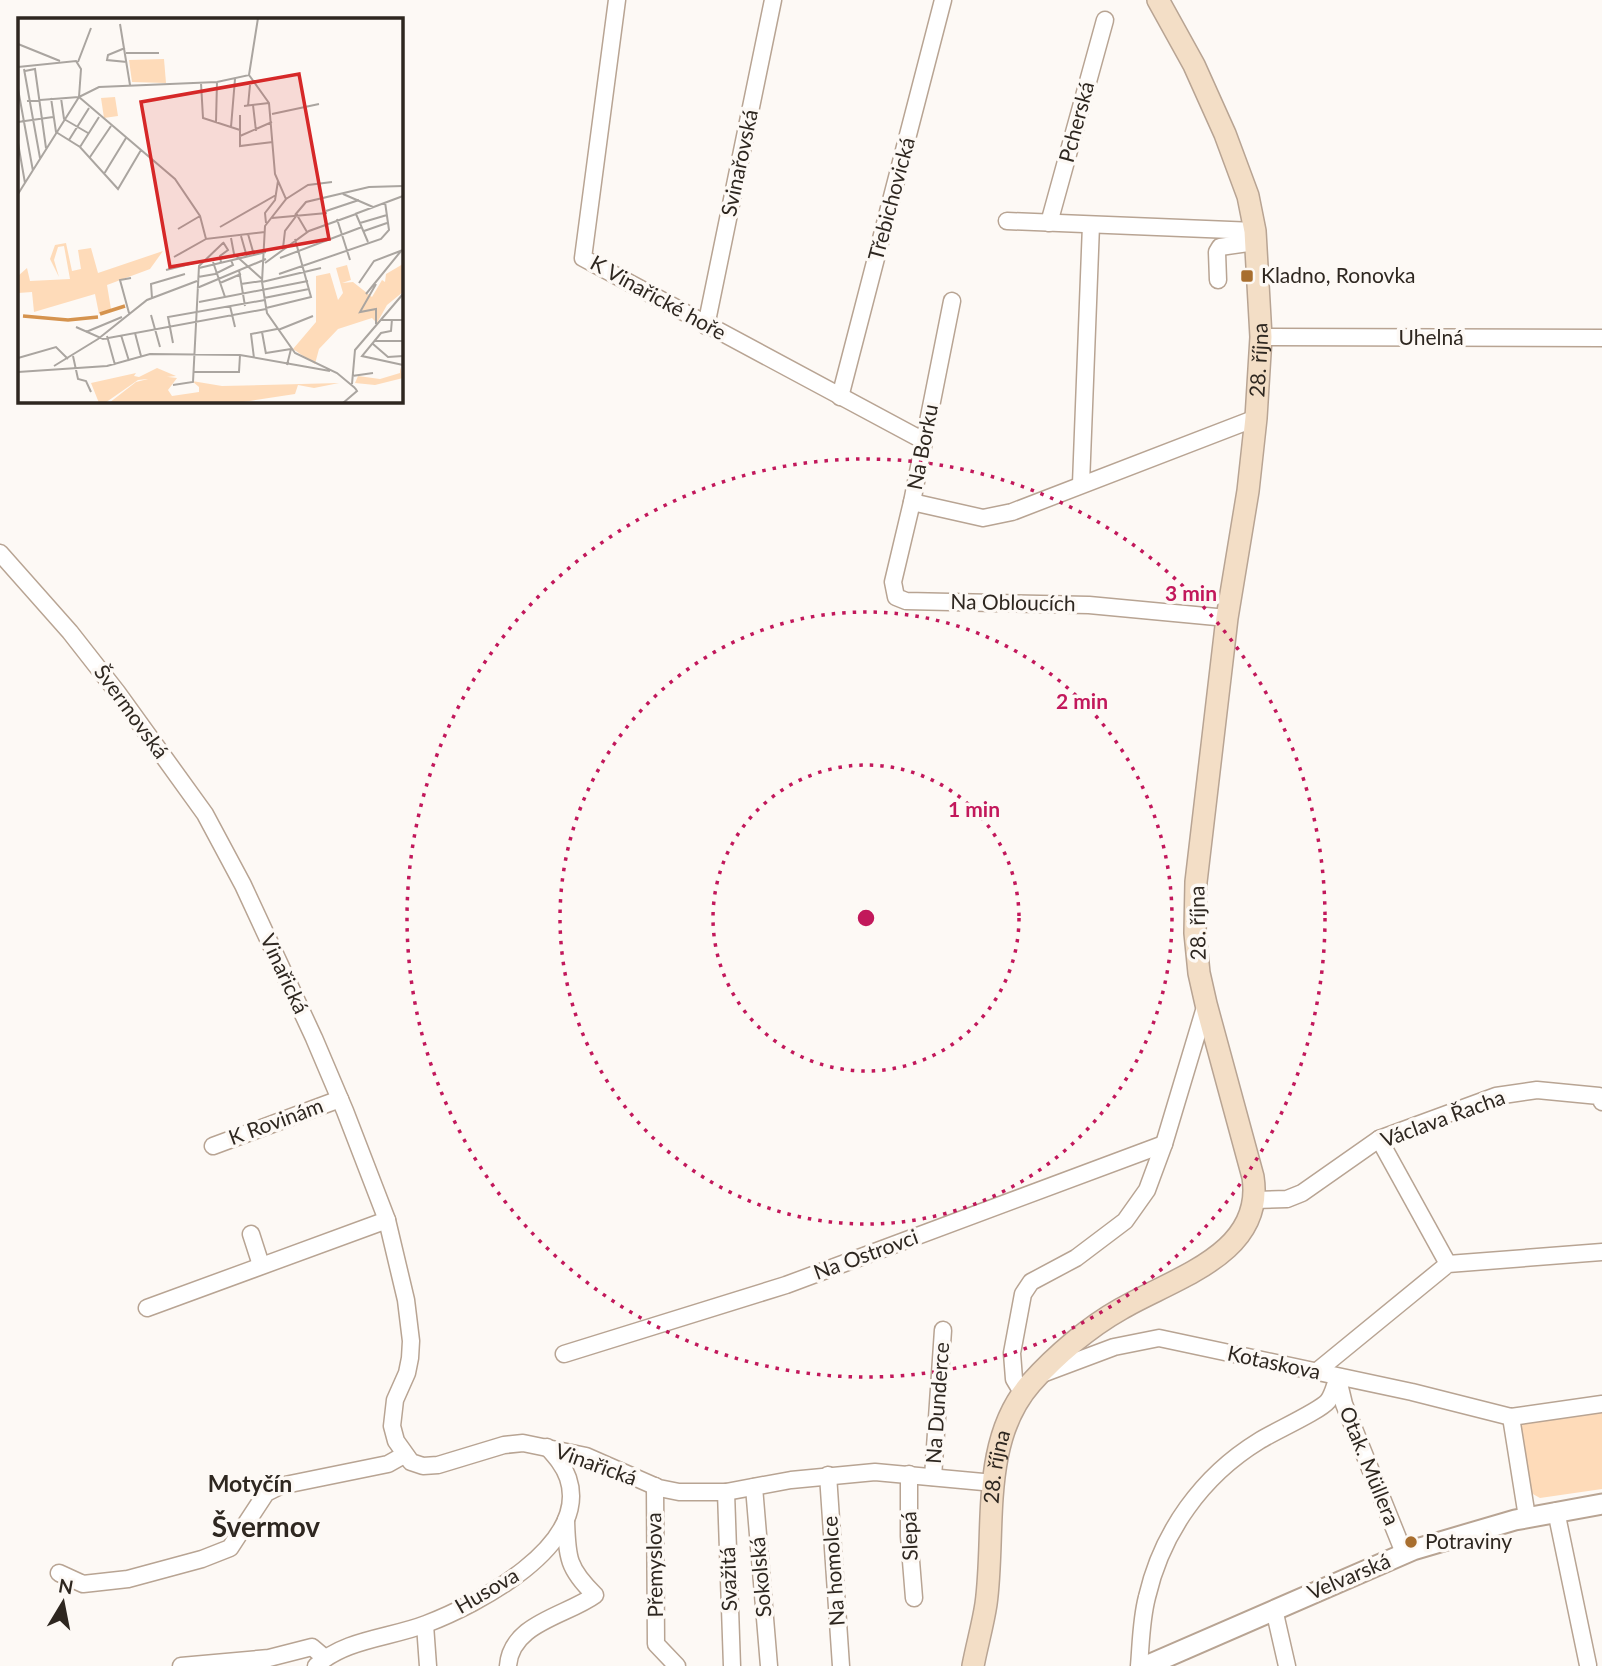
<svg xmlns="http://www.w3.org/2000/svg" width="1602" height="1666" viewBox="0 0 1602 1666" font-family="Lato,sans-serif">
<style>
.green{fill:#fedbb9}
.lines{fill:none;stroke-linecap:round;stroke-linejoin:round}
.minor-casing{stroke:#b8a493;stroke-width:19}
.tertiary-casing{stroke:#b8a493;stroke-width:23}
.secondary-casing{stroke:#b8a493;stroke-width:24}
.minor{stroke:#fff;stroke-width:16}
.tertiary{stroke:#fff;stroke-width:19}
.secondary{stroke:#f3dec6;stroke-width:21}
.ring{fill:none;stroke:#c2185b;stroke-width:3.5;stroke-dasharray:3.5 7}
.poi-dot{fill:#a86e2e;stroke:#fdf9f5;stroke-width:2.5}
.labels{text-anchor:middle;stroke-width:7;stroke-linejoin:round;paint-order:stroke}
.street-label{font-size:21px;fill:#2e2720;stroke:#fdf9f5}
.poi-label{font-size:21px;fill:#2e2720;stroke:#fdf9f5;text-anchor:start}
.neighbourhood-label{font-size:23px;font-weight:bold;fill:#2e2720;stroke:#fdf9f5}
.district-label{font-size:28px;font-weight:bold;fill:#2e2720;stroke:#fdf9f5}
.inset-river{fill:none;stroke:#d5934e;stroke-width:3.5}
.inset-road{fill:none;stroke:#aaa5a0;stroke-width:2}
.view{fill:#d62828;fill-opacity:0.15;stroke:#d62828;stroke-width:3.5}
.inset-edge{fill:none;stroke:#2e2720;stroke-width:3.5}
.centre{fill:#c2185b;stroke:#fdf9f5;stroke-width:3.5}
.ring-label{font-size:21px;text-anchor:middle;font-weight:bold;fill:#c2185b;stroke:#fdf9f5;stroke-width:7;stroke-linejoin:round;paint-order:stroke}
</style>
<rect width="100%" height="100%" fill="#fdf9f5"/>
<path class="green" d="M1602,1410V1489L1540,1498L1531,1493L1519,1428L1528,1420Z"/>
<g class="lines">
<g class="minor-casing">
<g id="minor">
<path d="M617,0L583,258L924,441"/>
<path d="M1007,221L1255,231"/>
<path d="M1049,223L1105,20"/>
<path d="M1218,280L1217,252L1220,247L1255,242"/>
<path d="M952,301L912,502L893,582L896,597L906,601L1089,605L1227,618"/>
<path d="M706,326L773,0"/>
<path d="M1261,337L1602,338"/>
<path d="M840,397L943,0"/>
<path d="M1081,484L1091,225"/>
<path d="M912,502L983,518L1012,512L1256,418"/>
<path d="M0,553L70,632L117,692L205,814L243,885L314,1038L345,1111L387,1220L406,1300L411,1341L410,1358L407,1373L395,1400L392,1426L396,1441L411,1462L423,1466L438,1465L504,1445L523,1443L586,1456L659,1488L679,1492H726L791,1480L875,1472L994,1483"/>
<path d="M1379,1139L1448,1264"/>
<path d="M213,1146L340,1099"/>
<path d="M1254,1200L1287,1199L1302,1193L1379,1139L1496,1096L1537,1090L1599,1096L1602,1102"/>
<path d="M251,1234L261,1265"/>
<path d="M147,1308L387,1220"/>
<path d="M564,1354L786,1285L1164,1144"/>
<path d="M1316,1372L1448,1264L1602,1252"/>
<path d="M1042,1374L1114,1347L1159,1338L1412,1392L1511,1417L1602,1404"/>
<path d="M1338,1379L1344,1404L1404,1553"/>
<path d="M1023,1394L1014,1379L1012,1353L1023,1294L1031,1282L1076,1258L1125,1221L1147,1190L1164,1144L1206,1004"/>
<path d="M1511,1417L1527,1517"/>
<path d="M909,1474V1536L914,1598"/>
<path d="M828,1475L841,1666"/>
<path d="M933,1477L943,1330"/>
<path d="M655,1486L656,1644L677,1666"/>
<path d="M754,1487L769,1666"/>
<path d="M726,1492L732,1666"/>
<path d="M1556,1511L1588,1665"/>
<path d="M59,1573L83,1584L128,1579L202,1559L230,1548L266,1493L280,1486L388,1464L404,1455"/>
<path d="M1274,1609L1287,1666"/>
<path d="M425,1625L428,1666"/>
<path d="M181,1666L269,1658L312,1647L325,1658"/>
<path d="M316,1666C345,1639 390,1638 426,1624C476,1605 591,1546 568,1478C564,1466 556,1457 547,1447"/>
<path d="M508,1666C511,1623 566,1616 595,1595C568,1569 567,1558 566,1520"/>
<path d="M1139,1666C1141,1643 1141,1620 1147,1597C1162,1532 1202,1476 1259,1441C1273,1432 1320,1411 1328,1401C1333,1395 1335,1384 1338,1377"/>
</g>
</g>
<g class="tertiary-casing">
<path id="tertiary" d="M1146,1666L1413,1550L1515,1520L1602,1504"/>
</g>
<g class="secondary-casing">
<g id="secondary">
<path id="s1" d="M973,1666C977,1645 983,1624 986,1604C996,1532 979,1442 1031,1383C1056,1355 1089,1327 1121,1309C1174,1278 1265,1254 1253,1177L1206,1004L1199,973L1195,933L1196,882L1227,618L1248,491L1256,418L1261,337L1255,231L1248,196L1225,134L1194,65L1158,0"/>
</g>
</g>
<use href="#minor" class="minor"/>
<use href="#tertiary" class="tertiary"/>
<use href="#secondary" class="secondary"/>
</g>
<g class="ring">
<circle cx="866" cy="918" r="153"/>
<circle cx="866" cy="918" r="306"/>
<circle cx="866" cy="918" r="459"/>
</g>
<g class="poi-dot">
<rect x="1240" y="269" width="14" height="14" rx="3.5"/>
<circle cx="1411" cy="1542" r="7"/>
</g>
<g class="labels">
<g class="street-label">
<text transform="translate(1077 122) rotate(-75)" y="7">Pcherská</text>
<text transform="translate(740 163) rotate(-78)" y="7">Svinařovská</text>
<text transform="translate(892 199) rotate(-75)" y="7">Třebichovická</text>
<text transform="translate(658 298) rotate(29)" y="7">K Vinařické hoře</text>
<text x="1431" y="345">Uhelná</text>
<text dy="7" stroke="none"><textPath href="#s1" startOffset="1440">28. října</textPath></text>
<text transform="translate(923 447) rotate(-79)" y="7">Na Borku</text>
<text transform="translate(1013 603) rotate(1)" y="7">Na Obloucích</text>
<text transform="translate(131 712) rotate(54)" y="7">Švermovská</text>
<text transform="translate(1198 923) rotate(-91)" y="7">28. října</text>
<text transform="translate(284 974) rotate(65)" y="7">Vinařická</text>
<text transform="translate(1443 1119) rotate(-20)" y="7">Václava Řacha</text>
<text transform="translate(276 1122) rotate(-20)" y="7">K Rovinám</text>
<text transform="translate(866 1255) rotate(-20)" y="7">Na Ostrovci</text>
<text transform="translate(1274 1363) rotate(12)" y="7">Kotaskova</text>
<text transform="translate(938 1403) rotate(-86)" y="7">Na Dunderce</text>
<text transform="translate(596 1465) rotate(20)" y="7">Vinařická</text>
<text transform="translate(1369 1466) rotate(68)" y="7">Otak. Müllera</text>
<text dy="7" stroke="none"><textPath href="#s1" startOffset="201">28. října</textPath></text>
<text transform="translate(910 1536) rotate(-92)" y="7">Slepá</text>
<text transform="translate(655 1565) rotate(-91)" y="7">Přemyslova</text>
<text transform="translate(834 1571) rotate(-94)" y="7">Na homolce</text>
<text transform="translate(761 1577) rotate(-95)" y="7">Sokolská</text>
<text transform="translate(1349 1577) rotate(-23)" y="7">Velvarská</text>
<text transform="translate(729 1579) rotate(-92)" y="7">Svažitá</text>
<text transform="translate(487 1591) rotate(-30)" y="7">Husova</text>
</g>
<g class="poi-label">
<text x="1261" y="283">Kladno, Ronovka</text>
<text x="1425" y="1549">Potraviny</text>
</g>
<g class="neighbourhood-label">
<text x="250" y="1492">Motyčín</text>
</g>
<g class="district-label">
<text x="266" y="1537">Švermov</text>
</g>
</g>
<g transform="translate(18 18)">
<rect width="385" height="385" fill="#fdf9f5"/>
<path d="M146,41L148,65L114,64L111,42ZM97,79L100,98L86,100L83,80ZM48,225L54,253L63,251L60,232L73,230L80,255L145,233L132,251L89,267L93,291L81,296L77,276L16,294L14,274L0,275V258L9,250L12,263L52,261L46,228L40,229L36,242L41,259L32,241L37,227ZM385,246V274L369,287L359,305L354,300L320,311L301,331L297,346L275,331L298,304V258L312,255L320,282L325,275L318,250L329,247L333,262L324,265L335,264L354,279L364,262L367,264L368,256ZM382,349L385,360L357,367L337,365L340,358L362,361L382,355ZM139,350L158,358L120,362L87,385H81L73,365L118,355L116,358L121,359ZM142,358L159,360L150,372L154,378L181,374V369L174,363L204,368L321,365L296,370L280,367L277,376L219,385H91L118,364Z" fill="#fedbb9"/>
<path class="inset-river" d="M82,296L107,288M5,298L50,302L80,299"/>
<path class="inset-road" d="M102,6L112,67M0,26L42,43M107,30L90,37L89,42L109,44M108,35H141M60,44L73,10M0,49L58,43L63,51L61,79L81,69L199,64L231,57L251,85L257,156L268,181L247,208L244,264L249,295L277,335L319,355L337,370M6,51L22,140M7,53L17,51L28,130M231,57L240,0M183,65L185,100L222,112M0,71L15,153M61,79L157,161L182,198L188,221L247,214M33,80L38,114L62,129L100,171L123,132M43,80L46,101L70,115M9,83L61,79M235,87L238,113M226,88L251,85M230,88L232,67M254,96L301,86M222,97V128L255,124M0,104L35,99M198,104L199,64M213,109L217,61M222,118L254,104M51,122L71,90M0,125L7,165M62,129L81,99M72,139L93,108M86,156L108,120M0,176L61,79M325,176L355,189M268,181L290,167L314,164M308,193L341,182M337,196L385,178M338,196L350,224M277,197L288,184L351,169L385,168M254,200L309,195M319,201L332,242M248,205L247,195L257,182L260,163M342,205L369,197M202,209L258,177M160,211L182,198M346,213L369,205M230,216L236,237M223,218L229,239M213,220L216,236L244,261M265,230L267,213L279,197L289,214M156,239L188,221M262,240L344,209M195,244L207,279M203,245L202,238L210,232L205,224M247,245L291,213L338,196M181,250L248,234M148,252L184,243M221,252L227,288M261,256L363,221L371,212L367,184M180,259L197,256L215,247L213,242M244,264L303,250M202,265L223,256M341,265L356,243L385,232M223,266L244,263M358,266L342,294L358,291V306M179,270L248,241M348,276L383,233M134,280L133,266L167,256M246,280L291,271M181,284L290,263M212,288L217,309M248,290L293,279L277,221M111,295L102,262L113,260M133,297L142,329M374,301L373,313L363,315L344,338L385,347M362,302H385M58,309L85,321L248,291M260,312L295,298M68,314L104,299M244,314L248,336M117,315L123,338M103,317L111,343M89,318L97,347M357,323H385M155,325L150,299L247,282M355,326L370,339L385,338M248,335L273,331L269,347M55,338L60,361L68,363L73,374M0,340L38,329L50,341M236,340L233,316L259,311M36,348L80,321L129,282L179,263M0,354L89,348L132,336L222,337L312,353M176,354H221L222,337M334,358L355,355M334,366L337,332L385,276M155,367L175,364L181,248L205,225M325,385L339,373L337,370"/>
<path class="view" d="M281,56L311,221L152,249L123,84Z"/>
<rect width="385" height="385" class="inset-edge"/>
</g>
<circle cx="866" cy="918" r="10" class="centre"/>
<g class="ring-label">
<text x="1191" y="601">3 min</text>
<text x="1082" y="709">2 min</text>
<text x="974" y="817">1 min</text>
</g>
<g transform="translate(63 1603) rotate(10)" stroke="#fdf9f5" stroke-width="5" paint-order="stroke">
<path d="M0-5L12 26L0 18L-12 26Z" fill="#2e2720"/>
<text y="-10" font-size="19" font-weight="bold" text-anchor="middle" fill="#2e2720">N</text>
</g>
</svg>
